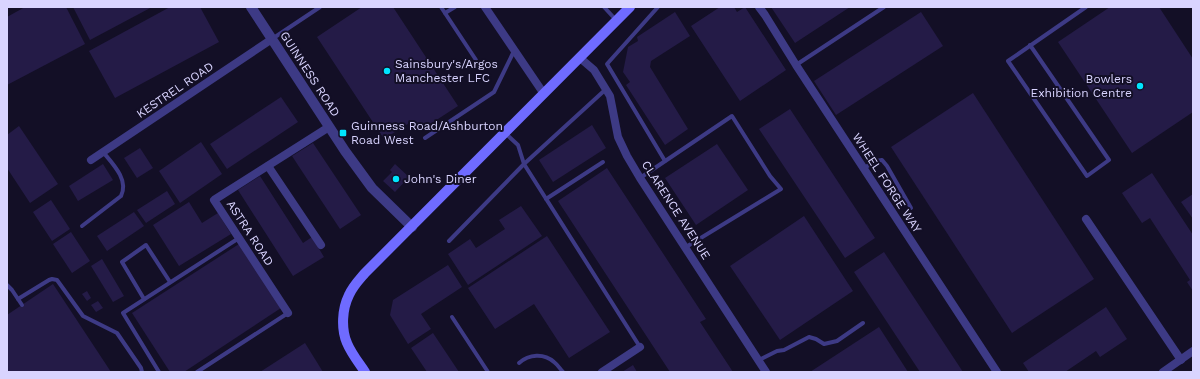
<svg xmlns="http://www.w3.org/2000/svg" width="1200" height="379" viewBox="0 0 1200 379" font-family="'Work Sans',sans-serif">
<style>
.building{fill:#241b47}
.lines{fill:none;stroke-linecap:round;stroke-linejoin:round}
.service{stroke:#3d3a85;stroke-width:4}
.minor{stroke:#3d3a85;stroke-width:8}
.tertiary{stroke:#3d3a85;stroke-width:10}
.secondary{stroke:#6f6bff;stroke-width:10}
.poi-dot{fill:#00e5ff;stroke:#130f26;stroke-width:1.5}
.labels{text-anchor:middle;stroke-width:4;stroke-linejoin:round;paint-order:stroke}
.poi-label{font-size:12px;fill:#d9d4ff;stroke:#130f26;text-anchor:start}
.street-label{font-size:12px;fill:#d9d4ff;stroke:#130f26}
</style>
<rect width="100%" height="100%" fill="#130f26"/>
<g class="building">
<path d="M25,7H66L85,44L7,85V17Z"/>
<path d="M73,7H152L90,40Z"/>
<path d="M170,7H200L219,42L115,98L89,51Z"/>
<path d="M362,7H393L458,106L421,130L414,120L384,139L317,37Z"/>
<path d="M720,7H734L737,12L745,7L786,70L740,101L691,26Z"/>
<path d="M771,7H850L795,43Z"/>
<path d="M1110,7H1159L1193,59V112L1132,153L1058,42Z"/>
<path d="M675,12L690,36L651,61L650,67L688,129L665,145L626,85L630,82L623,72L628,47L638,41L637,37Z"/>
<path d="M921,12L943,46L836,115L814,81Z"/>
<path d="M973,93L1094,279L1012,333L891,147Z"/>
<path d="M281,97L298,122L227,169L210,144Z"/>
<path d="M790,109L875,238L845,258L759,129Z"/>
<path d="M592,125L606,148L553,182L539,160Z"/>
<path d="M19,126L58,184L30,203L7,168V135Z"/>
<path d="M201,142L222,174L180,203L159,171Z"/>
<path d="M313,143L361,215L340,229L292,156Z"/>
<path d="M717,144L748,190L696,225L665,178Z"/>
<path d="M140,148L153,168L137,178L124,158Z"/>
<path d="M103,164L113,180L78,201L69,186Z"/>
<path d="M395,164L409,177L395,192L383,181L392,172L390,170Z"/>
<path d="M607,168L706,319L700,322L733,372H670L558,201Z"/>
<path d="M1152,173L1193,235V291L1187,282L1190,280L1150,218L1142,223L1122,193Z"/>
<path d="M260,176L303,243L312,237L324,257L293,276L238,190Z"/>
<path d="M167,191L175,204L146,223L137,210Z"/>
<path d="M1193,194V219L1181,202Z"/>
<path d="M51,200L70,229L52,241L33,212Z"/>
<path d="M189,202L202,223L218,213L231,234L179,266L153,225Z"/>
<path d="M521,206L542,236L468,285L448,254L470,239L476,248L505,229L499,220Z"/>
<path d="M134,212L144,226L107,251L97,236Z"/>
<path d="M804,216L853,291L780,340L730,266Z"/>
<path d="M71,232L90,261L72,273L53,244Z"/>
<path d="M547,236L610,332L569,358L534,304L495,329L468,288Z"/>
<path d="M239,244L281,308L184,372H170L132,313Z"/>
<path d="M884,252L963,372H920L854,272Z"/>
<path d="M102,259L124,296L113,302L91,266Z"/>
<path d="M448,265L462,287L421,314L431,329L408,344L390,315L393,300Z"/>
<path d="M53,284L111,372H7V315Z"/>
<path d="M87,291L91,298L87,301L82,294Z"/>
<path d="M98,301L103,308L96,312L91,305Z"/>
<path d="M1106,307L1127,339L1100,357L1096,351L1065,372H1029L1023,363Z"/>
<path d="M879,327L908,372H810Z"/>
<path d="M433,333L459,372H427L411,348Z"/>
<path d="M305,343L323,372H260Z"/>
<path d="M633,365L637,372H622Z"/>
</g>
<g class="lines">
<g class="service">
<path d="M441,7L476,60"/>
<path d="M604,7L616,20"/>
<path d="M658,7L607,64L665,161"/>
<path d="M445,13L455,7"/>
<path d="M272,39L320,7"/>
<path d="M1030,45L1109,160L1087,176L1008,61L1086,7"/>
<path d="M796,65L884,7"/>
<path d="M605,90L524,164L640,347"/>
<path d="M425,138L494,92L514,51"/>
<path d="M864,168L876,161L882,160L887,166L911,208"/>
<path d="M640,178L732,116L770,176L781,189L686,247"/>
<path d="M546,199L603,162"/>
<path d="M82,226L121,196C129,180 113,164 103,152"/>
<path d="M449,241L524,164L518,145L505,133"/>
<path d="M7,285L12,290L22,305"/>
<path d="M18,299L49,280L52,279L57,280L83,316L117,333L141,368L142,372"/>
<path d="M144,299L122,262L146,245L170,282"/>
<path d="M452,317L488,372"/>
<path d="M759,360L777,351L784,350L809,337L816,339L824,344L837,341L863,323"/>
<path d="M519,363C529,354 544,353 554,362C558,365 560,369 563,372"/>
<path d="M159,372L123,313L239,238"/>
<path d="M197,372L288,313"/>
</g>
<g class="minor">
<path d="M485,7L544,94"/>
<path d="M759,7L765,15L796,65L997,372"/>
<path d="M580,58L594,70L610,96L618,137L627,156L640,178L766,372"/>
<path d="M91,160L272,39"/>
<path d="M268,166L321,245"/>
<path d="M1086,219L1181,360"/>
<path d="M288,313L214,200L329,127"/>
<path d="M602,372L640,347"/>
<path d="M1163,372L1193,351"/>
</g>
<path class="tertiary" d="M251,7L345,151L372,188L412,227"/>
<path class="secondary" d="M365,372C359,363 351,353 347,343C341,329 342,309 349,295C353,286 359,280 365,273L630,7"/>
</g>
<g class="poi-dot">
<circle cx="387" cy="71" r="4"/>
<circle cx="1140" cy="86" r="4"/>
<rect x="339" y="129" width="8" height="8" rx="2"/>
<circle cx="396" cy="179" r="4"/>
</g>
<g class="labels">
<g class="poi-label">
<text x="395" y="68">Sainsbury's/Argos<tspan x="395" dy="14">Manchester LFC</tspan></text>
<text x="1132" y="83" text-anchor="end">Bowlers<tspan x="1132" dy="14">Exhibition Centre</tspan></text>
<text x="351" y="130">Guinness Road/Ashburton<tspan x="351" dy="14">Road West</tspan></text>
<text x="404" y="183">John's Diner</text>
</g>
<g class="street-label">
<text transform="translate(310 74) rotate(57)" y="4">GUINNESS ROAD</text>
<text transform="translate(175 90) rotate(-34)" y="4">KESTREL ROAD</text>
<text transform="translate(887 183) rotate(57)" y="4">WHEEL FORGE WAY</text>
<text transform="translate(676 210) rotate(57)" y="4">CLARENCE AVENUE</text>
<text transform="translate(250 233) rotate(57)" y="4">ASTRA ROAD</text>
</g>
</g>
<rect width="1200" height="379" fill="none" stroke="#d9d4ff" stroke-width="16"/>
</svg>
